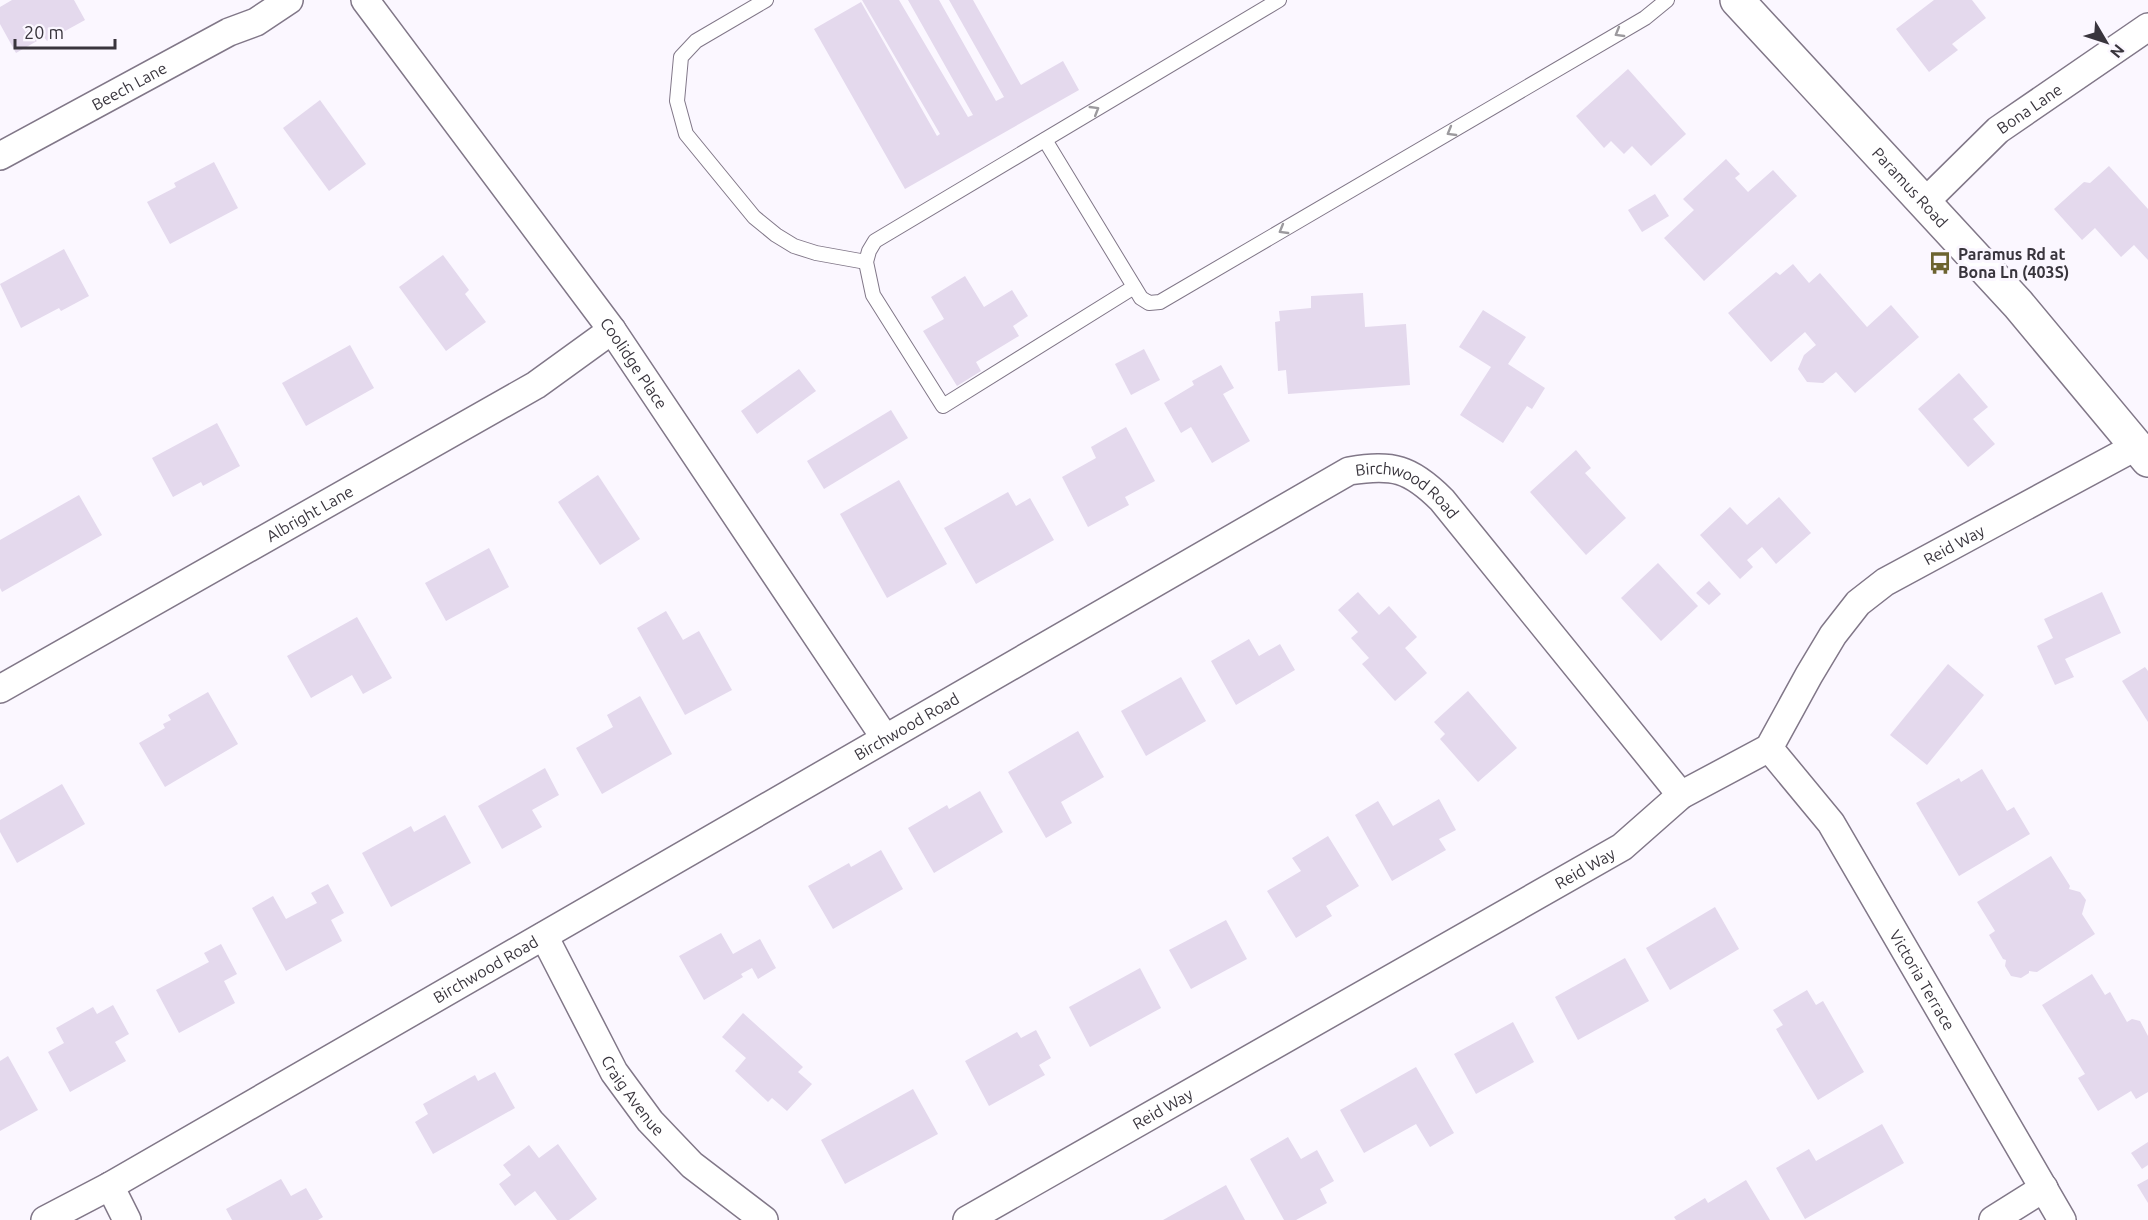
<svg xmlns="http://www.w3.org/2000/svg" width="2148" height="1220" viewBox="0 0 2148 1220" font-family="Ubuntu,sans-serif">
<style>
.building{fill:#e4d9ed}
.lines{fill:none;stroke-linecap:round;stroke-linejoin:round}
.service-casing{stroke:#817788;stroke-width:16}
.minor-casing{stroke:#817788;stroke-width:30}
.secondary-casing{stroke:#817788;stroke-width:36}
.service{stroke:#fff;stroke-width:14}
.minor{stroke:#fff;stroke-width:27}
.secondary{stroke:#fff;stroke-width:33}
.oneway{stroke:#9c9a9e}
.labels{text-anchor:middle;stroke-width:6;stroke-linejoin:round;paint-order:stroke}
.street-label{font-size:16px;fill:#39353d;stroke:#fbf7ff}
.poi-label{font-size:16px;font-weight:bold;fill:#39353d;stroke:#fbf7ff;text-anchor:start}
</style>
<rect width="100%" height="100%" fill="#fbf7ff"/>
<g class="building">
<path d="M12,0H74L85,20L47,41L44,37L16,53L0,24V7Z"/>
<path d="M862,0H899L968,117L973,115L908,0H939L996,101L1004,97L949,0H973L1021,85L1063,61L1079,90L905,189L814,29L861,2L937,136L940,134Z"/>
<path d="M1934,0H1972L1986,18L1952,44L1958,50L1929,72L1896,29Z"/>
<path d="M1628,69L1686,134L1651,166L1632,146L1624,154L1611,141L1604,148L1576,116Z"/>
<path d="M320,100L366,164L329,191L283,128Z"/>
<path d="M1726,159L1740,174L1735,178L1748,192L1773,170L1797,196L1704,281L1664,238L1694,210L1683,199Z"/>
<path d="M214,162L238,208L170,244L147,202L176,187L174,183Z"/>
<path d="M2109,166L2148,209V260L2134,245L2121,257L2095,228L2082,240L2054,209L2084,182L2090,183Z"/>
<path d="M1655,194L1669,216L1642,232L1628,210Z"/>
<path d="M64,249L89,296L61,311L59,308L21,328L0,284Z"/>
<path d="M443,255L469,290L465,294L486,322L446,351L399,287Z"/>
<path d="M1793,264L1809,283L1820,273L1867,327L1891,305L1919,337L1855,393L1836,372L1823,383L1807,382L1798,369L1804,355L1816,345L1805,332L1771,362L1728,313L1776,272L1780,275Z"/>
<path d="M965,276L984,307L1012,290L1028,316L1013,326L1019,336L976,362L981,371L957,386L923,331L944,319L931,297Z"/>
<path d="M1363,293L1365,327L1406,324L1410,385L1288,394L1286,370L1278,371L1275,322L1280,321L1279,311L1311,308V296Z"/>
<path d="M1483,310L1526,337L1508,364L1545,388L1532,409L1527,406L1503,443L1460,415L1491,367L1459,347Z"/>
<path d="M350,345L374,388L306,426L282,383Z"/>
<path d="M1144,349L1160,380L1131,395L1115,364Z"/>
<path d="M1221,365L1234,388L1223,394L1250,441L1212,463L1191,427L1181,433L1164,403L1194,385L1192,381Z"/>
<path d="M799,369L816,391L757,434L741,411Z"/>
<path d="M1959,373L1988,407L1973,419L1995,444L1968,467L1918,409Z"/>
<path d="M891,410L908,438L824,489L807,461Z"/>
<path d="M217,423L240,466L203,486L201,482L173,497L152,458Z"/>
<path d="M1126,427L1155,481L1125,497L1129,505L1088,527L1062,477L1096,458L1091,447Z"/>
<path d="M1576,450L1591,468L1585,473L1626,518L1586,555L1530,492Z"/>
<path d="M598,475L640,539L600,565L558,502Z"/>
<path d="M899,480L947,564L887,598L840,514Z"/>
<path d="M1008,492L1016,506L1030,498L1054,540L976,584L944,528Z"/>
<path d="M79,495L102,535L2,592L0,588V540Z"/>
<path d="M1779,497L1811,533L1776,564L1762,547L1747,560L1753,567L1740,579L1700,535L1730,507L1747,525Z"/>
<path d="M489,548L509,587L446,621L425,583Z"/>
<path d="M1658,563L1698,606L1661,641L1621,598Z"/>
<path d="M1709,581L1721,594L1709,605L1696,593Z"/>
<path d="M1358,592L1379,615L1389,606L1417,637L1405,648L1427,673L1395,701L1362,664L1369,658L1351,638L1358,632L1338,610Z"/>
<path d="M2102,592L2121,633L2065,659L2074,677L2055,685L2037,646L2053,638L2044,619Z"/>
<path d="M666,611L683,640L699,631L732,690L685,715L637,628Z"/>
<path d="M357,617L392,678L363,694L352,675L311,698L287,656Z"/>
<path d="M1249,639L1259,656L1280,644L1295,670L1236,705L1211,661Z"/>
<path d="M1948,664L1984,695L1927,765L1890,735Z"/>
<path d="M2145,667L2148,671V722L2122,681Z"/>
<path d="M1181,677L1206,721L1146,756L1121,711Z"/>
<path d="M1468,691L1517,748L1478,782L1440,739L1445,734L1434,722Z"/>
<path d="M208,692L238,744L165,787L139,743L165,728L163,724L171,720L168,715Z"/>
<path d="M640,696L672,754L602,794L576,748L613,727L607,715Z"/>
<path d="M1078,731L1104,777L1061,802L1072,823L1046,838L1008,772Z"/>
<path d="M545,768L559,795L532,810L542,827L502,849L478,806Z"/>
<path d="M1982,769L2007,811L2014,807L2030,834L1959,876L1916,803L1959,778L1961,782Z"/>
<path d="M62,784L85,824L17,863L0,832V820Z"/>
<path d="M980,791L1003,832L934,873L908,828L947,805L949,809Z"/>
<path d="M1439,799L1456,830L1439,839L1446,850L1392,881L1355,815L1378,801L1393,826Z"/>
<path d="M445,815L471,863L391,907L362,853L411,826L414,832Z"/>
<path d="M1328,836L1359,886L1326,906L1332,916L1296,938L1267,891L1301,871L1292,858Z"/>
<path d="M881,850L903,889L833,929L808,886L849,863L851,867Z"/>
<path d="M2051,856L2070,886L2069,889L2080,892L2086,900L2082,914L2095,934L2037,972L2029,971V973L2021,978L2011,976L2005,966L2006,960L2003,959L1989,935L1995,931L1977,902Z"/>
<path d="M328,884L344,913L331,920L342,941L286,971L252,908L273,896L286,919L317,903L311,893Z"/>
<path d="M1715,907L1739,949L1670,990L1646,948Z"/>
<path d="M1226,920L1247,959L1191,989L1169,950Z"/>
<path d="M721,933L733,954L760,939L776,968L758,979L752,968L741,974L743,977L704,1000L679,956Z"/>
<path d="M221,944L237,974L224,981L235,1003L179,1033L156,990L209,962L204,953Z"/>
<path d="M1625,958L1649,1001L1578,1040L1555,997Z"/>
<path d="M1140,968L1161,1008L1090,1047L1069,1007Z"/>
<path d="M2092,974L2105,995L2110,992L2127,1022L2132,1019L2140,1021L2148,1036V1092L2136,1099L2131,1091L2098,1111L2078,1078L2085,1074L2042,1005Z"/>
<path d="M1807,990L1816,1005L1823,1001L1864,1072L1818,1100L1776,1029L1783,1025L1773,1010Z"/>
<path d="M113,1005L129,1034L115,1042L126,1061L70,1092L48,1052L64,1043L56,1028L93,1007L97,1014Z"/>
<path d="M743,1013L803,1067L798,1072L812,1084L787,1111L772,1098L768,1102L735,1071L746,1058L722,1037Z"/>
<path d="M1513,1022L1534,1062L1476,1094L1454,1054Z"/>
<path d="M1036,1030L1051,1058L1039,1065L1045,1075L989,1106L965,1061L1017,1032L1021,1038Z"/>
<path d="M8,1056L38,1110L0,1131V1061Z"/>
<path d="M1416,1067L1454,1133L1430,1147L1416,1124L1364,1153L1340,1110Z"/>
<path d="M495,1072L515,1108L433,1154L415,1122L428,1114L423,1104L475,1075L478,1081Z"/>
<path d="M913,1089L938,1134L845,1184L821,1140Z"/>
<path d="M1882,1124L1904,1163L1805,1219L1776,1168L1809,1149L1816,1161Z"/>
<path d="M1288,1137L1301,1159L1317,1150L1334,1181L1320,1189L1327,1203L1296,1220H1284L1250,1159Z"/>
<path d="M2148,1142V1165L2142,1169L2131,1153Z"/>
<path d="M558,1144L597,1199L569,1220H557L535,1191L515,1206L499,1184L511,1175L503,1165L529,1145L539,1158Z"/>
<path d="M281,1179L291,1196L306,1188L323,1217L318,1220H232L226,1209Z"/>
<path d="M2148,1179V1203L2137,1185Z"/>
<path d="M1746,1180L1770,1220H1676L1674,1217L1705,1198L1708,1203Z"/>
<path d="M1226,1185L1245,1220H1163Z"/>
</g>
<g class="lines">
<g class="service-casing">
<g id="service">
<path d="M766,0L696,41L681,57L677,101L686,134L754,217L776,235L794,246L816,253L866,262"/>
<path d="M1045,140L1141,298L1149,303L1160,302L1645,18L1667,0"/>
<path d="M1134,287L943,406L873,295L866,262L869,251L875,241L1279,0"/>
</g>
</g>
<g class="minor-casing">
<g id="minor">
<path id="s1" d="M365,0L612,330L885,738"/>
<path id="s2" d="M0,156L229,32L256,22L289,0"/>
<path id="s3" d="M1924,203L1998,130L2148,27"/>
<path id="s4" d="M0,689L536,385L612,330"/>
<path id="s5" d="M1769,748L1831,823L2062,1220"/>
<path id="s6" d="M544,936L614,1072L650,1121L692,1165L764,1220"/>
<path d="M110,1186L127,1220"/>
<path id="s7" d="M45,1220L110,1186L1349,471C1393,464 1410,468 1442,500L1681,795"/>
<path id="s8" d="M967,1220L1622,847L1681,795L1769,748L1809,675L1833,635L1858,603L1885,582L2135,447"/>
<path d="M1993,1220L2044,1188"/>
</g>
</g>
<g class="secondary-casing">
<g id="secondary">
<path id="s9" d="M1737,0L2018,304L2148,460"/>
</g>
</g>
<use href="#service" class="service"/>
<use href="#minor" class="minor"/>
<use href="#secondary" class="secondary"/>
</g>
<defs><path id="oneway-chevron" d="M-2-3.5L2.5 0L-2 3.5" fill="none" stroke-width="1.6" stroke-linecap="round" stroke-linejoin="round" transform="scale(1.5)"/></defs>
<g class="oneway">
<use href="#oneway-chevron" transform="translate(1619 33) rotate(150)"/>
<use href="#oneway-chevron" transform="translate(1095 110) rotate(-31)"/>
<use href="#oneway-chevron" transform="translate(1451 132) rotate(150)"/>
<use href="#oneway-chevron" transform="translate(1283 230) rotate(150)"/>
</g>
<defs>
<g id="bus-bare" transform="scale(1.8)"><path d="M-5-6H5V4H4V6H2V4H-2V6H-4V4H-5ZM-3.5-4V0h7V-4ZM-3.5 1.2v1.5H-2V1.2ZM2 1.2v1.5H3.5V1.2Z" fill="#6c6330" stroke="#fbf7ff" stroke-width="2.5" paint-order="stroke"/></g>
</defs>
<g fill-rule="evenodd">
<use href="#bus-bare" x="1940" y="263"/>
</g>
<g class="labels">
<g class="street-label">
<text dy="6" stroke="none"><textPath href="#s2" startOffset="147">Beech Lane</textPath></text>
<text dy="6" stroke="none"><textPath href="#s3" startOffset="142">Bona Lane</textPath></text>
<text dy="6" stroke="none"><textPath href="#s9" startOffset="255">Paramus Road</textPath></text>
<text dy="6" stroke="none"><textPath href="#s1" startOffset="452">Coolidge Place</textPath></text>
<text dy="6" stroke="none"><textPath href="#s7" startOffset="1569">Birchwood Road</textPath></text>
<text dy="6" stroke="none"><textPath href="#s4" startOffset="356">Albright Lane</textPath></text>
<text dy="6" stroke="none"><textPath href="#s8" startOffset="1215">Reid Way</textPath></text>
<text dy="6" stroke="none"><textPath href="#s7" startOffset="993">Birchwood Road</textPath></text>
<text dy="6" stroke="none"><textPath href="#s8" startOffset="711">Reid Way</textPath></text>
<text dy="6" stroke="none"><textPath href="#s7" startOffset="507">Birchwood Road</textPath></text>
<text dy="6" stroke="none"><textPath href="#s5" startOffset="279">Victoria Terrace</textPath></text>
<text dy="6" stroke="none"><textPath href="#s6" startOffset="183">Craig Avenue</textPath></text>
<text dy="6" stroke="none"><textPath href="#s8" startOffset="225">Reid Way</textPath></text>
</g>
<g class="poi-label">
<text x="1958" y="260">Paramus Rd at<tspan x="1958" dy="18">Bona Ln (403S)</tspan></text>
</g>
</g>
<g transform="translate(2106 42) rotate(129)" stroke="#fbf7ff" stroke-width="4.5" paint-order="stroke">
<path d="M0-4.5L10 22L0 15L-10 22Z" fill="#39353d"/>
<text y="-9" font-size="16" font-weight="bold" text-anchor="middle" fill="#39353d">N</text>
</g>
<path d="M15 39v9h100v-9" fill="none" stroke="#39353d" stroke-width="3"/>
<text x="24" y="39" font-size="18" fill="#39353d" stroke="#fbf7ff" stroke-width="4.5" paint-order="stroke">20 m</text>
</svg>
